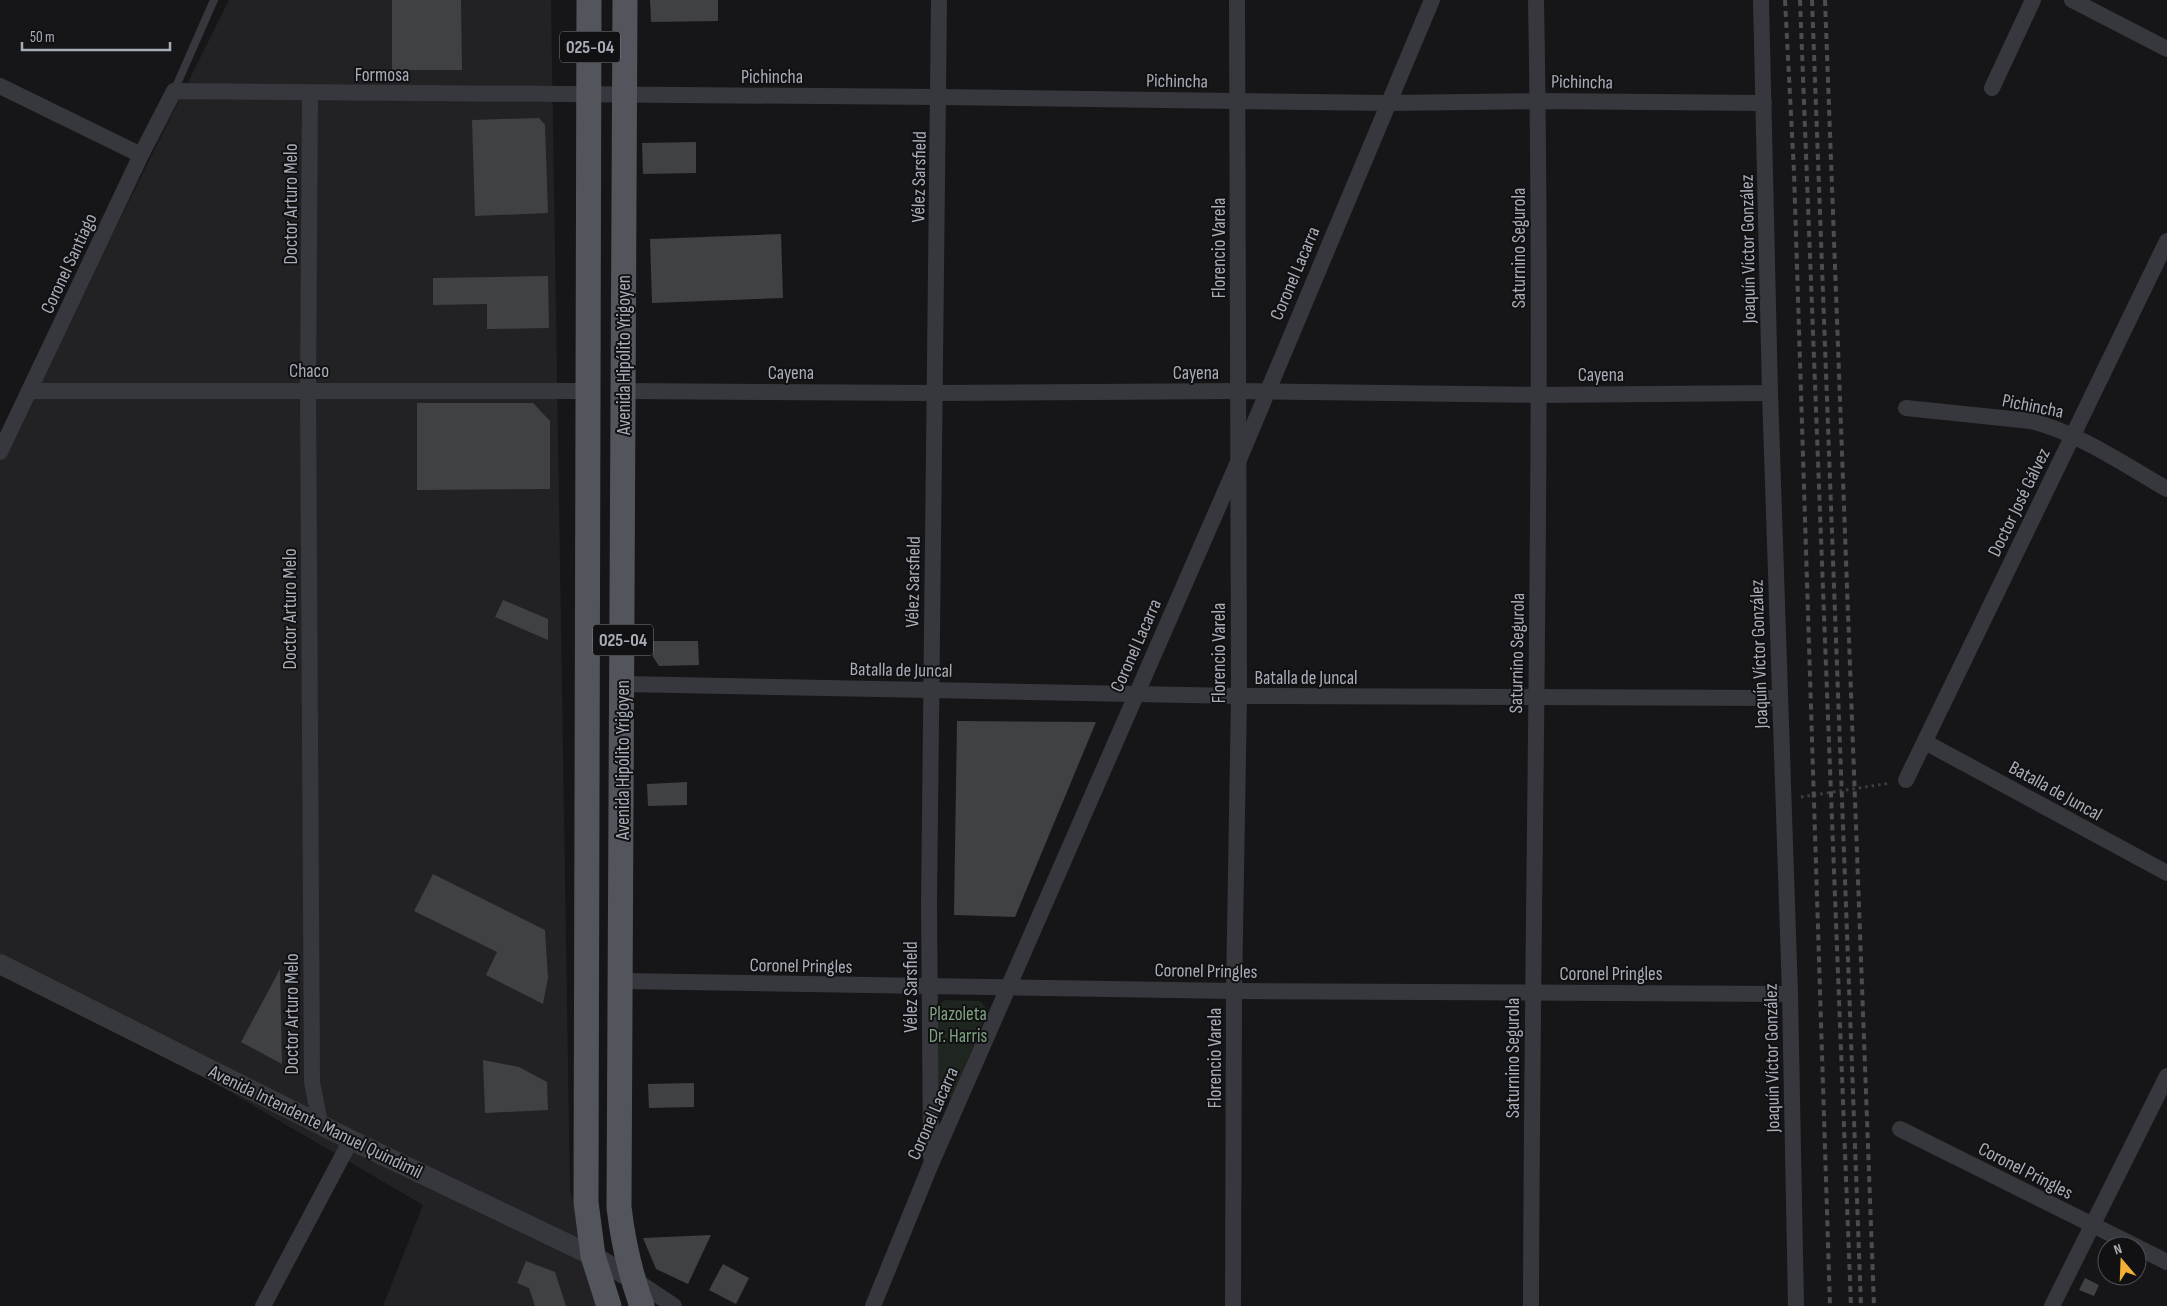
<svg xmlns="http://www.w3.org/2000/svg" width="2167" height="1306" viewBox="0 0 2167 1306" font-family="'Sofia Sans Condensed',sans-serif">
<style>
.built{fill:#222225}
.green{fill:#1e261f}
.building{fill:#404145}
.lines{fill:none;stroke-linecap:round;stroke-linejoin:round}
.path{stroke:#3d3f44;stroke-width:3;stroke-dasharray:2.5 4;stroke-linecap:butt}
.service{stroke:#37383d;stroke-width:8}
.minor{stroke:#37383d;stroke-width:16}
.tertiary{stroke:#37383d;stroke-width:20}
.primary{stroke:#53555c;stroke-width:25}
.rail{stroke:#4a4c52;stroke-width:4;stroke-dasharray:6 5;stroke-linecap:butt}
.labels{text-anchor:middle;stroke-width:4;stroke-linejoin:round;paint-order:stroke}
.shield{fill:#111113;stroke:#7b7e86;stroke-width:1}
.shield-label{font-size:18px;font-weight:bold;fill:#a8adb8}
.street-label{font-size:19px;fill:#a8adb8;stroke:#111113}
.park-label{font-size:19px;fill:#7fa381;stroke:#111113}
</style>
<rect width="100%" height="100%" fill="#161618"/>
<path class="built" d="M229,0H551L570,1191L603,1306H383L423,1205L0,957V460Z"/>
<path class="green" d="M945,1000L980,1001L988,1010L952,1097L943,1100L936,1095V1007Z"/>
<g class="building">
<path d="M392,0H461L462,70H392Z"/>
<path d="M650,0H718V21L651,22Z"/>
<path d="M539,118L545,125L548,213L475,216L472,120Z"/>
<path d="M696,142V173L643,174L642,143Z"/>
<path d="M781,234L783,298L652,303L650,239Z"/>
<path d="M548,276L549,328L487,329V304L433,305V278Z"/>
<path d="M417,403H533L550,421V489L417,490Z"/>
<path d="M503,600L548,619V640L495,617Z"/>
<path d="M652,641H698L699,665L659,666L653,657Z"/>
<path d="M957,721L1096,722L1015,917L954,915Z"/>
<path d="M687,782V805L648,806L647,784Z"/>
<path d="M433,874L545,930L548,978L543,1004L486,975L497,952L414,911Z"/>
<path d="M280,969L282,1064L241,1042Z"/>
<path d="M483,1060L519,1067L547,1082L548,1110L485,1113Z"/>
<path d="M694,1083V1107L649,1108L648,1084Z"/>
<path d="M711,1235L688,1284L656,1269L643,1238Z"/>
<path d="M526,1261L555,1272L566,1306H535L529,1288L517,1283Z"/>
<path d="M723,1264L749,1278L736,1304L709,1290Z"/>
<path d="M2085,1278L2099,1285L2094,1296L2079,1290Z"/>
</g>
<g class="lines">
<path class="path" d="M1801,797L1891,783"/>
<path class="service" d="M174,91L214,0"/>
<g class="minor">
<path d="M1761,0L1770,393L1790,994L1796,1306"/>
<path d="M2072,0L2167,49"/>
<path d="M0,86L141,155"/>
<path d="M1992,88L2033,0"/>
<path d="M310,94L308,390L312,1082L320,1123"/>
<path d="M30,391H588"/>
<path d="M623,391L935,393L1239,391L1538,395L1770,393"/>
<path d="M1906,408L2031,421C2081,434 2123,464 2167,489"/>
<path d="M0,452L141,155L174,91L939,97L1388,103L1538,101L1764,103"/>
<path d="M623,684L1239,696L1779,698"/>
<path d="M1925,742L2167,873"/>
<path d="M1906,780L2167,241"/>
<path d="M622,981L1234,991L1790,994"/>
<path d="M1900,1129L2135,1246"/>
<path d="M931,1157L929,903L939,0"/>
<path d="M2137,1247L2167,1262"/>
<path d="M632,1278L674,1306"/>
<path d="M263,1306L351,1140"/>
<path d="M873,1306L931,1164L1238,462L1432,0"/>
<path d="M1233,1306L1234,991L1239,696L1237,0"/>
<path d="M1531,1306C1532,871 1544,435 1536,0"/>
<path d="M2052,1306L2167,1076"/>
</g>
<path class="tertiary" d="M0,964L351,1140L593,1256L631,1278"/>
<g class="primary">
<path d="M589,0L586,1202L593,1256L609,1306"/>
<path d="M625,0L619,1207C623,1242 630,1273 642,1306"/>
</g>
<g class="rail">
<path d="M1785,0L1794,172L1830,1306"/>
<path d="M1800,0L1851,1306"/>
<path d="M1812,0L1861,1306"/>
<path d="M1825,0L1874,1306"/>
</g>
</g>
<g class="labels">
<g class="shield">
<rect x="560" y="31.5" width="60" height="31" rx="4"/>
<rect x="593" y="624.5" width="60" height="31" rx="4"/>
</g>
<g class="shield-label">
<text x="590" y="53">025-04</text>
<text x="623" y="646">025-04</text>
</g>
<g class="street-label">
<text x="382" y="81">Formosa</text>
<text x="772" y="83">Pichincha</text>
<text transform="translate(1177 80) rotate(1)" y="7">Pichincha</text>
<text transform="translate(1582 81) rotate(1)" y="7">Pichincha</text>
<text transform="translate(918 177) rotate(-89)" y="7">Vélez Sarsfield</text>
<text transform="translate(290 204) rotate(-90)" y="7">Doctor Arturo Melo</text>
<text transform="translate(1218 248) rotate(-90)" y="7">Florencio Varela</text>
<text transform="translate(1518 248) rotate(-90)" y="7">Saturnino Segurola</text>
<text transform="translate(1747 249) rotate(-91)" y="7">Joaquín Víctor González</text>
<text transform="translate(68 263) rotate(-65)" y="7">Coronel Santiago</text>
<text transform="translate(1294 273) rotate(-67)" y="7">Coronel Lacarra</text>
<text transform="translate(623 355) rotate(-90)" y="7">Avenida Hipólito Yrigoyen</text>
<text x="309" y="377">Chaco</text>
<text x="791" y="379">Cayena</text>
<text x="1196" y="379">Cayena</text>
<text x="1601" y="381">Cayena</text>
<text transform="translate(2033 405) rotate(11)" y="7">Pichincha</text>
<text transform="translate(2018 502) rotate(-64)" y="7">Doctor José Gálvez</text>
<text transform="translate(912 582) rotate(-89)" y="7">Vélez Sarsfield</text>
<text transform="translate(289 609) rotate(-90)" y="7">Doctor Arturo Melo</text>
<text transform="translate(1135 645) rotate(-66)" y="7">Coronel Lacarra</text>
<text transform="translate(1218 653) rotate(-90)" y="7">Florencio Varela</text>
<text transform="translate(1516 653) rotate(-89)" y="7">Saturnino Segurola</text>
<text transform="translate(1758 654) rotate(-92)" y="7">Joaquín Víctor González</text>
<text transform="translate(901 669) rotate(1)" y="7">Batalla de Juncal</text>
<text x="1306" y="684">Batalla de Juncal</text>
<text transform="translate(622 760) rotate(-90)" y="7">Avenida Hipólito Yrigoyen</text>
<text transform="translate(2056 790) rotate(29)" y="7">Batalla de Juncal</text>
<text transform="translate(801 965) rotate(1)" y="7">Coronel Pringles</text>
<text transform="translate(1206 970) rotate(1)" y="7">Coronel Pringles</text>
<text x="1611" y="980">Coronel Pringles</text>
<text transform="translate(910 987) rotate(-90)" y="7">Vélez Sarsfield</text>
<text transform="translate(291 1014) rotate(-90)" y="7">Doctor Arturo Melo</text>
<text transform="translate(1214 1058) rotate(-90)" y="7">Florencio Varela</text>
<text transform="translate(1512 1058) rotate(-90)" y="7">Saturnino Segurola</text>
<text transform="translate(1771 1058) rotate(-91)" y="7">Joaquín Víctor González</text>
<text transform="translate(932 1113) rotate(-66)" y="7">Coronel Lacarra</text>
<text transform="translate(316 1121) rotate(26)" y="7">Avenida Intendente Manuel Quindimil</text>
<text transform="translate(2026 1170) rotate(27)" y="7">Coronel Pringles</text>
</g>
<g class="park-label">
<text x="958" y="1020">Plazoleta<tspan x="958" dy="22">Dr. Harris</tspan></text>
</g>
</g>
<g transform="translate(2122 1261) rotate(341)"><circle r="24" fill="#111113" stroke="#4d4f55"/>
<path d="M0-4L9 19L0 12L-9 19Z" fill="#f2b134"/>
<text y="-8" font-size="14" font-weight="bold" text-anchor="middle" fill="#a8adb8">N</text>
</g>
<path d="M22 42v8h148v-8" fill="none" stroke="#a8adb8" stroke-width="2.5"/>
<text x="30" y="42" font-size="15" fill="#a8adb8" stroke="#111113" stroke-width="4" paint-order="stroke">50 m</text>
</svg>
